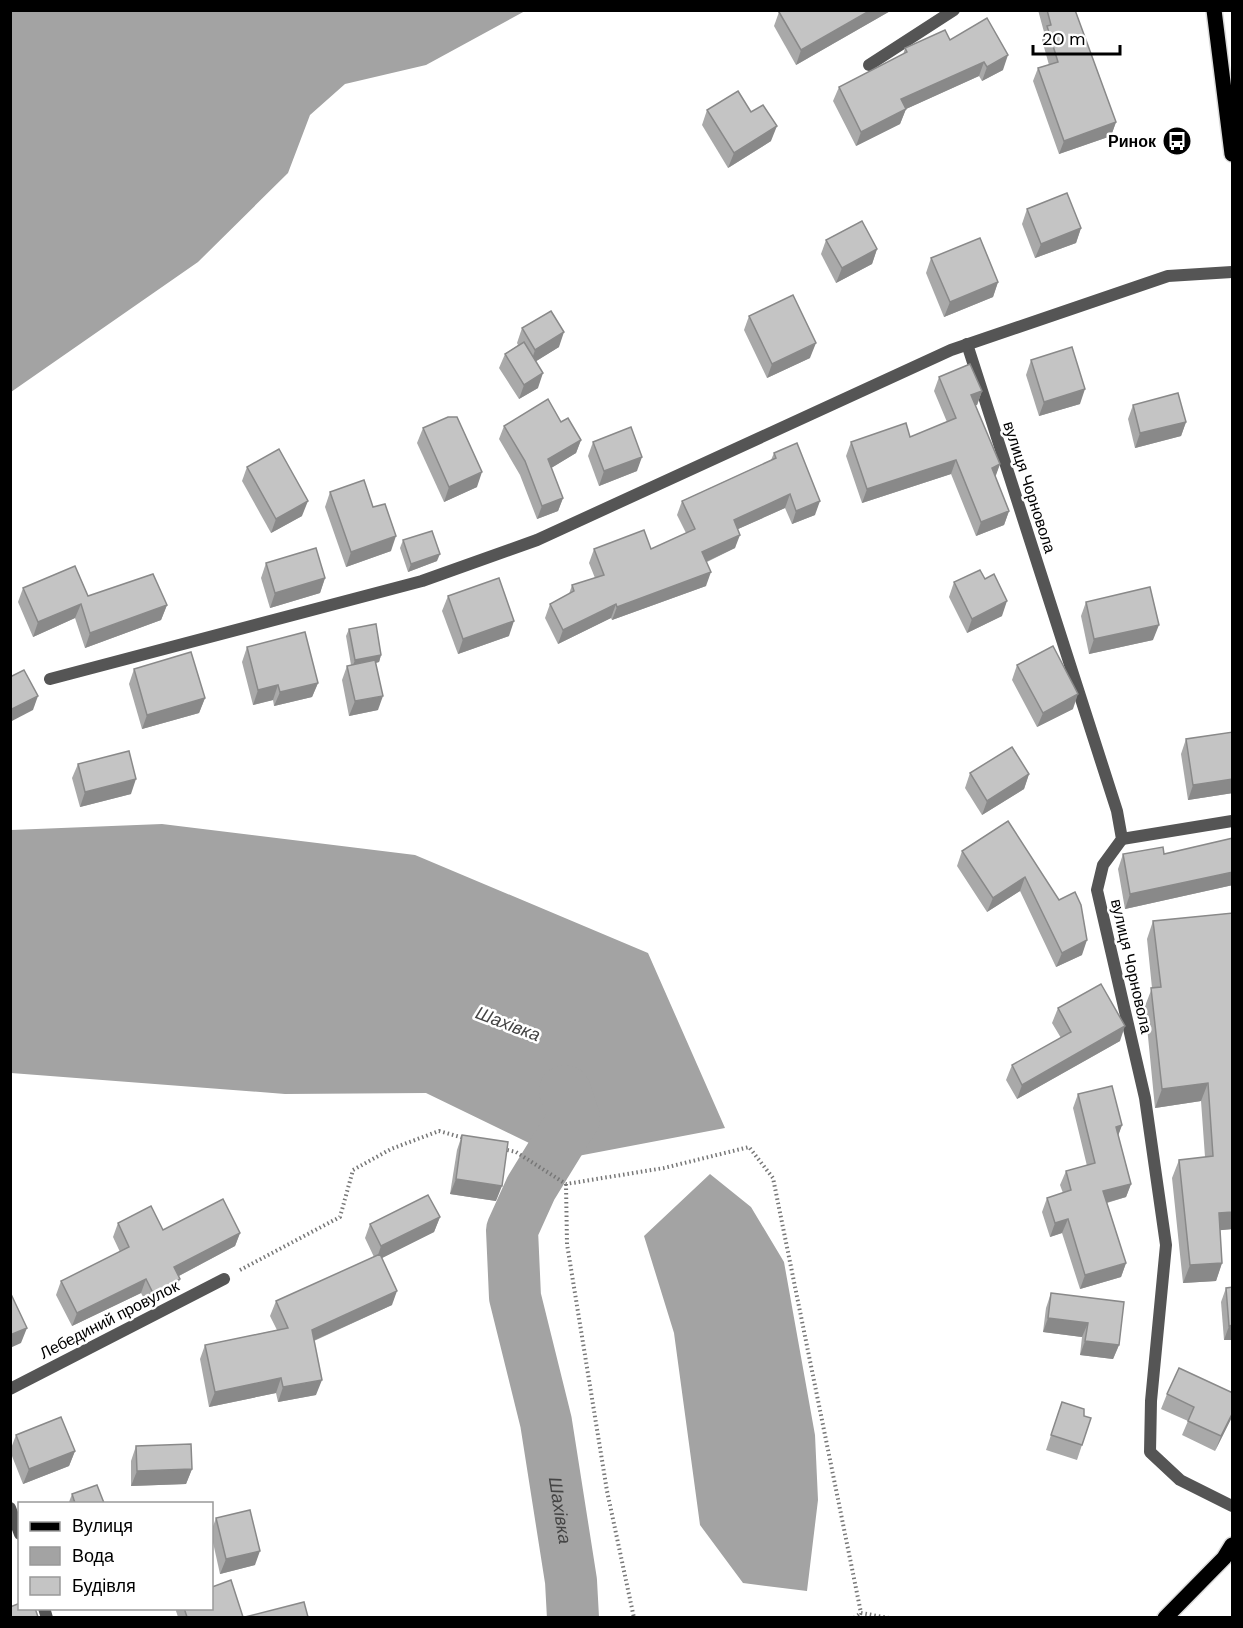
<svg xmlns="http://www.w3.org/2000/svg" width="1243" height="1628" viewBox="0 0 1243 1628" font-family="'DM Sans',sans-serif">
<style>
.water{fill:#a3a3a3}
.lines{fill:none;stroke-linecap:round;stroke-linejoin:round}
.river{stroke:#a3a3a3;stroke-width:52}
.primary-casing{stroke:#dbdbdb;stroke-width:18}
.path{stroke:#777;stroke-width:4;stroke-dasharray:1.5 3;stroke-linecap:butt}
.street{stroke:#555;stroke-width:12}
.primary{stroke:#000;stroke-width:15}
.wall{fill:#a9a9a9}
.shaded-wall{fill:#898989}
.building{fill:#c4c4c4;stroke:#898989;stroke-width:1.5}
.labels{text-anchor:middle;stroke-width:5;stroke-linejoin:round;paint-order:stroke}
.poi-label{font-size:16px;font-weight:bold;fill:#000;stroke:#fff;text-anchor:end}
.street-label{font-size:16px;fill:#000;stroke:#fff}
.water-label{font-size:18px;font-style:italic;fill:#444;stroke:#fff}
</style>
<rect width="100%" height="100%" fill="#fff"/>
<g class="water">
<path d="M11,10H525V11L426,65L345,84L310,115L288,173L198,262L11,392Z"/>
<path d="M162,824L415,855L648,953L725,1128L562,1159L426,1093L285,1094L11,1073V830Z"/>
<path d="M710,1174L751,1207L784,1262L815,1435L818,1500L807,1591L743,1583L700,1525L674,1333L644,1236Z"/>
</g>
<g class="lines">
<path class="river" id="s1" d="M565,1091L574,1118L531,1188L512,1230L515,1297L546,1422L571,1581L573,1618"/>
<g class="primary-casing">
<g id="primary">
<path d="M1214,10L1232,154"/>
<path d="M1165,1618L1224,1558L1232,1545"/>
</g>
</g>
<g class="path">
<path d="M503,1149L516,1152L566,1184L664,1168L749,1147L773,1178L861,1613L889,1618"/>
<path d="M566,1184L567,1244L607,1491L634,1618"/>
<path d="M240,1270L340,1217L353,1170L391,1149L439,1131L464,1138"/>
<path d="M854,1618L861,1613"/>
</g>
<g class="street">
<path d="M869,65L954,10"/>
<path d="M967,344L1117,811L1122,839L1103,865L1097,890L1145,1098L1166,1245L1151,1401L1150,1452L1180,1480L1232,1506"/>
<path d="M50,679L422,581L537,540L951,350L1168,276L1232,272"/>
<path d="M1122,839L1232,821"/>
<path d="M10,1389L224,1279"/>
<path d="M10,1508L20,1534"/>
<path d="M44,1608L47,1618"/>
</g>
<use href="#primary" class="primary"/>
</g>
<g class="wall">
<path d="M781,10H892L796,65L774,26L779,12Z"/>
<path d="M1038,10H1075L1116,122L1111,136L1059,154L1033,81L1038,68L1049,65L1042,40L1044,32Z"/>
<path d="M950,40L1003,70L982,81L979,76L906,109L900,124L856,146L833,101L839,87L903,55L905,48Z"/>
<path d="M707,110L751,112L771,141L728,168L702,125Z"/>
<path d="M1027,209L1081,228L1076,243L1035,258L1022,224Z"/>
<path d="M826,240L877,249L872,264L836,283L821,254Z"/>
<path d="M931,258L998,282L993,297L944,317L926,273Z"/>
<path d="M749,316L810,358L767,378L744,330Z"/>
<path d="M522,328L559,347L536,361L538,388L519,399L499,368L505,354L518,345L517,343Z"/>
<path d="M1031,360L1080,404L1039,416L1026,375Z"/>
<path d="M939,377L982,391L977,405H975L1000,464L995,476L1009,511L1004,525L976,536L951,474L862,503L846,456L851,442L910,437L947,422L934,391Z"/>
<path d="M1133,405L1186,422L1181,436L1135,448L1128,419Z"/>
<path d="M561,422L581,440L576,453L551,468L563,498L558,511L537,519L520,475L499,439L504,426Z"/>
<path d="M423,428L477,487L444,502L417,443Z"/>
<path d="M593,442L637,471L599,486L588,456Z"/>
<path d="M774,453L815,515L792,524L785,508L738,529L735,548L707,562L706,586L612,620L611,618L558,644L545,618L550,604L569,594L572,585L595,578L589,563L594,549H651L686,533L677,515L682,501L771,460Z"/>
<path d="M247,467L302,516L271,533L242,481Z"/>
<path d="M330,492L373,507L391,551L346,567L325,507Z"/>
<path d="M403,540L437,561L408,572L400,548Z"/>
<path d="M266,563L325,578L320,593L270,608L261,578Z"/>
<path d="M954,582L1002,616L967,633L949,597Z"/>
<path d="M23,588L88,596L167,605L161,620L85,648L75,618L33,637L18,602Z"/>
<path d="M448,596L509,636L458,654L442,611Z"/>
<path d="M1086,602L1153,640L1089,654L1081,616Z"/>
<path d="M349,629L381,655L379,662L376,663L378,710L349,716L342,680L347,666L351,665L346,636Z"/>
<path d="M247,647L318,683L312,697L274,706L273,700L253,705L242,662Z"/>
<path d="M1017,665L1073,709L1037,727L1012,680Z"/>
<path d="M134,669L205,698L199,713L142,729L129,684Z"/>
<path d="M1233,732V793L1188,800L1181,754L1186,739Z"/>
<path d="M78,764L131,794L80,807L72,778Z"/>
<path d="M970,773L1029,774L1024,789L982,815L965,788Z"/>
<path d="M1008,821L1082,955L1056,967L1020,891L987,912L957,866L962,851Z"/>
<path d="M1233,838V885L1125,909L1118,869L1123,854H1164Z"/>
<path d="M1233,913V1229L1220,1230L1222,1263L1216,1281L1183,1283L1172,1178L1179,1160L1205,1157L1201,1101L1155,1108L1145,1006L1152,988L1147,939L1153,921Z"/>
<path d="M1058,1008L1120,1041L1017,1099L1006,1080L1012,1065L1061,1038L1052,1023Z"/>
<path d="M1078,1094L1122,1125L1118,1135L1131,1184L1126,1197L1107,1203L1126,1263L1121,1277L1080,1289L1062,1233L1050,1237L1042,1212L1047,1198L1063,1193L1060,1185L1066,1171L1087,1166L1073,1108Z"/>
<path d="M462,1135L496,1201L450,1194L457,1150Z"/>
<path d="M440,1217L434,1232L382,1258L392,1305L314,1341L316,1395L278,1402L276,1393L209,1407L200,1359L205,1345L277,1330L270,1316L276,1301L374,1257L365,1238L370,1224Z"/>
<path d="M118,1223L163,1230L240,1233L235,1246L179,1276L175,1292L148,1306L141,1293L72,1326L56,1295L61,1281L120,1252L113,1237Z"/>
<path d="M1226,1288L1233,1340H1224L1221,1302Z"/>
<path d="M1051,1293L1119,1345L1113,1359L1080,1355L1082,1337L1043,1332L1046,1308Z"/>
<path d="M1233,1393V1415L1215,1451L1182,1435L1188,1421L1161,1409L1167,1394Z"/>
<path d="M1062,1402L1082,1445L1077,1460L1046,1450Z"/>
<path d="M16,1435L75,1451L69,1466L23,1484L10,1451Z"/>
<path d="M136,1446L192,1469L186,1484L131,1486V1461Z"/>
<path d="M72,1494L104,1503H70L69,1502Z"/>
<path d="M216,1518L255,1565L220,1574L212,1538V1529Z"/>
<path d="M177,1608H212L243,1617H178L176,1611Z"/>
</g>
<g class="shaded-wall">
<path d="M871,10H892L796,65L801,50Z"/>
<path d="M1008,55L1003,70L982,81L987,67Z"/>
<path d="M984,62L979,76L895,114L901,99Z"/>
<path d="M906,109L900,124L856,146L861,132Z"/>
<path d="M1116,122L1111,136L1059,154L1064,141Z"/>
<path d="M777,126L771,141L728,168L734,153Z"/>
<path d="M1081,228L1076,243L1035,258L1041,244Z"/>
<path d="M877,249L872,264L836,283L842,268Z"/>
<path d="M998,282L993,297L944,317L950,302Z"/>
<path d="M564,332L559,347L530,365L535,350Z"/>
<path d="M816,343L810,358L767,378L772,364Z"/>
<path d="M543,373L538,388L519,399L524,385Z"/>
<path d="M1085,389L1080,404L1039,416L1044,402Z"/>
<path d="M982,391L977,405L966,409L971,395Z"/>
<path d="M1186,422L1181,436L1135,448L1140,433Z"/>
<path d="M581,440L576,453L543,473L548,459Z"/>
<path d="M642,457L637,471L599,486L604,471Z"/>
<path d="M956,460L951,474L862,503L867,489Z"/>
<path d="M1000,464L995,478L992,468Z"/>
<path d="M482,472L477,487L444,502L449,487Z"/>
<path d="M790,494L785,508L729,533L734,520Z"/>
<path d="M563,498L558,511L537,519L542,506Z"/>
<path d="M308,501L302,516L271,533L276,519Z"/>
<path d="M820,501L815,515L792,524L796,511Z"/>
<path d="M1009,511L1004,525L976,536L981,522Z"/>
<path d="M740,535L735,548L697,566L702,552Z"/>
<path d="M396,536L391,551L346,567L351,552Z"/>
<path d="M440,554L437,561L408,572L411,564Z"/>
<path d="M711,572L706,586L612,620L617,607Z"/>
<path d="M325,578L320,593L270,608L275,593Z"/>
<path d="M1007,601L1002,616L967,633L972,619Z"/>
<path d="M81,604L75,618L33,637L38,622Z"/>
<path d="M616,604L611,618L558,644L563,630Z"/>
<path d="M167,605L161,620L85,648L90,633Z"/>
<path d="M514,621L509,636L458,654L463,639Z"/>
<path d="M1159,625L1153,640L1089,654L1094,639Z"/>
<path d="M381,655L379,662L352,668L355,660Z"/>
<path d="M318,683L312,697L274,706L280,692Z"/>
<path d="M278,685L273,700L253,705L258,690Z"/>
<path d="M1078,694L1073,709L1037,727L1043,713Z"/>
<path d="M38,696L33,710L10,722V710Z"/>
<path d="M383,696L378,710L349,716L355,701Z"/>
<path d="M205,698L199,713L142,729L147,715Z"/>
<path d="M1029,774L1024,789L982,815L987,801Z"/>
<path d="M136,779L131,794L80,807L85,792Z"/>
<path d="M1233,779V793L1188,800L1193,785Z"/>
<path d="M1233,872V885L1125,909L1130,894Z"/>
<path d="M1025,877L1020,891L987,912L993,898Z"/>
<path d="M1087,940L1082,955L1056,967L1062,953Z"/>
<path d="M1125,1026L1120,1041L1017,1099L1022,1085Z"/>
<path d="M1208,1083L1201,1101L1155,1108L1162,1089Z"/>
<path d="M1122,1125L1117,1139L1116,1127Z"/>
<path d="M456,1179L502,1186L496,1201L450,1194Z"/>
<path d="M1131,1184L1126,1197L1098,1205L1103,1191Z"/>
<path d="M1233,1212V1229L1212,1231L1219,1213Z"/>
<path d="M440,1217L434,1232L376,1261L381,1246Z"/>
<path d="M1068,1219L1062,1233L1050,1237L1055,1223Z"/>
<path d="M240,1233L235,1246L169,1281L174,1267Z"/>
<path d="M1126,1263L1121,1277L1080,1289L1085,1275Z"/>
<path d="M1222,1263L1216,1281L1183,1283L1190,1265Z"/>
<path d="M146,1279L141,1293L72,1326L77,1313Z"/>
<path d="M180,1279L175,1292L148,1306L153,1293Z"/>
<path d="M397,1291L392,1305L306,1344L312,1330Z"/>
<path d="M1048,1318L1088,1323L1082,1337L1043,1332Z"/>
<path d="M1233,1325V1340H1224L1229,1326Z"/>
<path d="M27,1328L21,1343L10,1348V1335Z"/>
<path d="M1085,1341L1119,1345L1113,1359L1080,1355Z"/>
<path d="M281,1378L276,1393L209,1407L215,1392Z"/>
<path d="M322,1380L316,1395L278,1402L283,1387Z"/>
<path d="M1233,1412V1415L1215,1451L1221,1436Z"/>
<path d="M75,1451L69,1466L23,1484L29,1469Z"/>
<path d="M192,1469L186,1484L131,1486L137,1471Z"/>
<path d="M260,1551L255,1565L220,1574L226,1559Z"/>
</g>
<g class="building">
<path d="M781,10H871L801,50L779,12Z"/>
<path d="M1047,10H1075L1116,122L1064,141L1038,68L1058,62L1047,26L1051,25Z"/>
<path d="M987,18L1008,55L987,67L984,62L901,99L906,109L861,132L839,87L907,52L905,48L945,30L950,40Z"/>
<path d="M738,91L751,112L763,105L777,126L734,153L707,110Z"/>
<path d="M1067,193L1081,228L1041,244L1027,209Z"/>
<path d="M862,221L877,249L842,268L826,240Z"/>
<path d="M980,238L998,282L950,302L931,258Z"/>
<path d="M793,295L816,343L772,364L749,316Z"/>
<path d="M551,311L564,332L535,350L522,328Z"/>
<path d="M524,342L543,373L524,385L505,354Z"/>
<path d="M1072,347L1085,389L1044,402L1031,360Z"/>
<path d="M970,364L982,391L971,395L1000,464L992,468L1009,511L981,522L956,460L867,489L851,442L906,423L910,437L956,418L939,377Z"/>
<path d="M1178,393L1186,422L1140,433L1133,405Z"/>
<path d="M548,399L561,422L568,418L581,440L548,459L563,498L542,506L525,461L504,426Z"/>
<path d="M448,417H457L482,472L449,487L423,428Z"/>
<path d="M631,427L642,457L604,471L593,442Z"/>
<path d="M797,443L820,501L796,511L790,494L734,520L740,535L702,552L711,572L617,607L616,604L563,630L550,604L574,591L572,585L604,575L594,549L644,530L651,549L695,529L682,501L776,458L774,453Z"/>
<path d="M279,449L308,501L276,519L247,467Z"/>
<path d="M364,480L373,507L385,504L396,536L351,552L330,492Z"/>
<path d="M432,531L440,554L411,564L403,540Z"/>
<path d="M316,548L325,578L275,593L266,563Z"/>
<path d="M75,566L88,596L153,574L167,605L90,633L81,604L38,622L23,588Z"/>
<path d="M980,570L985,579L994,574L1007,601L972,619L954,582Z"/>
<path d="M499,578L514,621L463,639L448,596Z"/>
<path d="M1150,587L1159,625L1094,639L1086,602Z"/>
<path d="M376,624L381,655L355,660L349,629Z"/>
<path d="M305,632L318,683L280,692L278,685L258,690L247,647Z"/>
<path d="M1053,646L1078,694L1043,713L1017,665Z"/>
<path d="M191,652L205,698L147,715L134,669Z"/>
<path d="M375,660L383,696L355,701L347,666Z"/>
<path d="M24,670L38,696L10,710V677Z"/>
<path d="M1233,732V779L1193,785L1186,739Z"/>
<path d="M1012,747L1029,774L987,801L970,773Z"/>
<path d="M129,751L136,779L85,792L78,764Z"/>
<path d="M1008,821L1059,900L1075,892L1081,905L1087,940L1062,953L1025,877L993,898L962,851Z"/>
<path d="M1233,838V872L1130,894L1123,854L1163,847L1164,854Z"/>
<path d="M1233,913V1212L1219,1213L1222,1263L1190,1265L1179,1160L1213,1156L1208,1083L1162,1089L1151,988L1161,987L1153,921Z"/>
<path d="M1101,984L1125,1026L1022,1085L1012,1065L1071,1032L1058,1008Z"/>
<path d="M1112,1086L1122,1125L1116,1127L1131,1184L1103,1191L1126,1263L1085,1275L1068,1219L1055,1223L1047,1198L1071,1190L1066,1171L1095,1163L1078,1094Z"/>
<path d="M462,1135L508,1142L502,1186L456,1179Z"/>
<path d="M428,1195L440,1217L381,1246L370,1224Z"/>
<path d="M223,1199L240,1233L174,1267L180,1279L153,1293L146,1279L77,1313L61,1281L129,1247L118,1223L151,1206L163,1230Z"/>
<path d="M380,1254L397,1291L312,1330L322,1380L283,1387L281,1378L215,1392L205,1345L288,1328L276,1301Z"/>
<path d="M1233,1287V1325L1229,1326L1226,1288Z"/>
<path d="M10,1292L27,1328L10,1335Z"/>
<path d="M1051,1293L1124,1302L1119,1345L1085,1341L1088,1323L1048,1318Z"/>
<path d="M1179,1368L1233,1393V1412L1221,1436L1188,1421L1194,1407L1167,1394Z"/>
<path d="M1062,1402L1084,1409V1416L1091,1418L1082,1445L1051,1435Z"/>
<path d="M61,1417L75,1451L29,1469L16,1435Z"/>
<path d="M191,1444L192,1469L137,1471L136,1446Z"/>
<path d="M97,1485L104,1503H75L72,1494Z"/>
<path d="M250,1510L260,1551L226,1559L216,1518Z"/>
<path d="M231,1580L243,1617H187L184,1608H212V1587Z"/>
<path d="M304,1602L308,1617H245Z"/>
<path d="M20,1603V1608H35L38,1617H10V1607Z"/>
</g>
<defs>
<g id="bus-disc" transform="scale(1.5)"><circle r="9.5" fill="#000" stroke="#fff"/><path d="M-5-6H5V4H4V6H2V4H-2V6H-4V4H-5ZM-3.5-4V0h7V-4ZM-3.5 1.2v1.5H-2V1.2ZM2 1.2v1.5H3.5V1.2Z" fill="#fff"/></g>
</defs>
<g fill-rule="evenodd">
<use href="#bus-disc" x="1177" y="141"/>
</g>
<g class="labels">
<g class="poi-label">
<text x="1156" y="147">Ринок</text>
</g>
<g class="street-label">
<text transform="translate(1030 487) rotate(72)" y="6">вулиця Чорновола</text>
<text transform="translate(1132 966) rotate(77)" y="6">вулиця Чорновола</text>
<text transform="translate(109 1319) rotate(-27)" y="6">Лебединий провулок</text>
</g>
<g class="water-label">
<text transform="translate(508 1024) rotate(21)" y="6">Шахівка</text>
<text dy="6" stroke="none"><textPath href="#s1" startOffset="442">Шахівка</textPath></text>
</g>
</g>
<rect width="1243" height="1628" fill="none" stroke="#000000" stroke-width="24"/>
<rect x="18" y="1502" width="195" height="108" fill="#ffffff" stroke="#999999" stroke-width="1.5"/>
<rect x="30" y="1522" width="30" height="9" fill="#000000" stroke="#999999" stroke-width="1.5"/>
<text x="72" y="1532" font-size="18" fill="#000000">Вулиця</text>
<rect x="30" y="1547" width="30" height="18" fill="#a3a3a3" stroke="#999999" stroke-width="1.5"/>
<text x="72" y="1562" font-size="18" fill="#000000">Вода</text>
<rect x="30" y="1577" width="30" height="18" fill="#c4c4c4" stroke="#999999" stroke-width="1.5"/>
<text x="72" y="1592" font-size="18" fill="#000000">Будівля</text>
<path d="M1033 45v9h87v-9" fill="none" stroke="#000000" stroke-width="3"/>
<text x="1042" y="45" font-size="18" fill="#000000" stroke="#ffffff" stroke-width="4.5" paint-order="stroke">20 m</text>
</svg>
